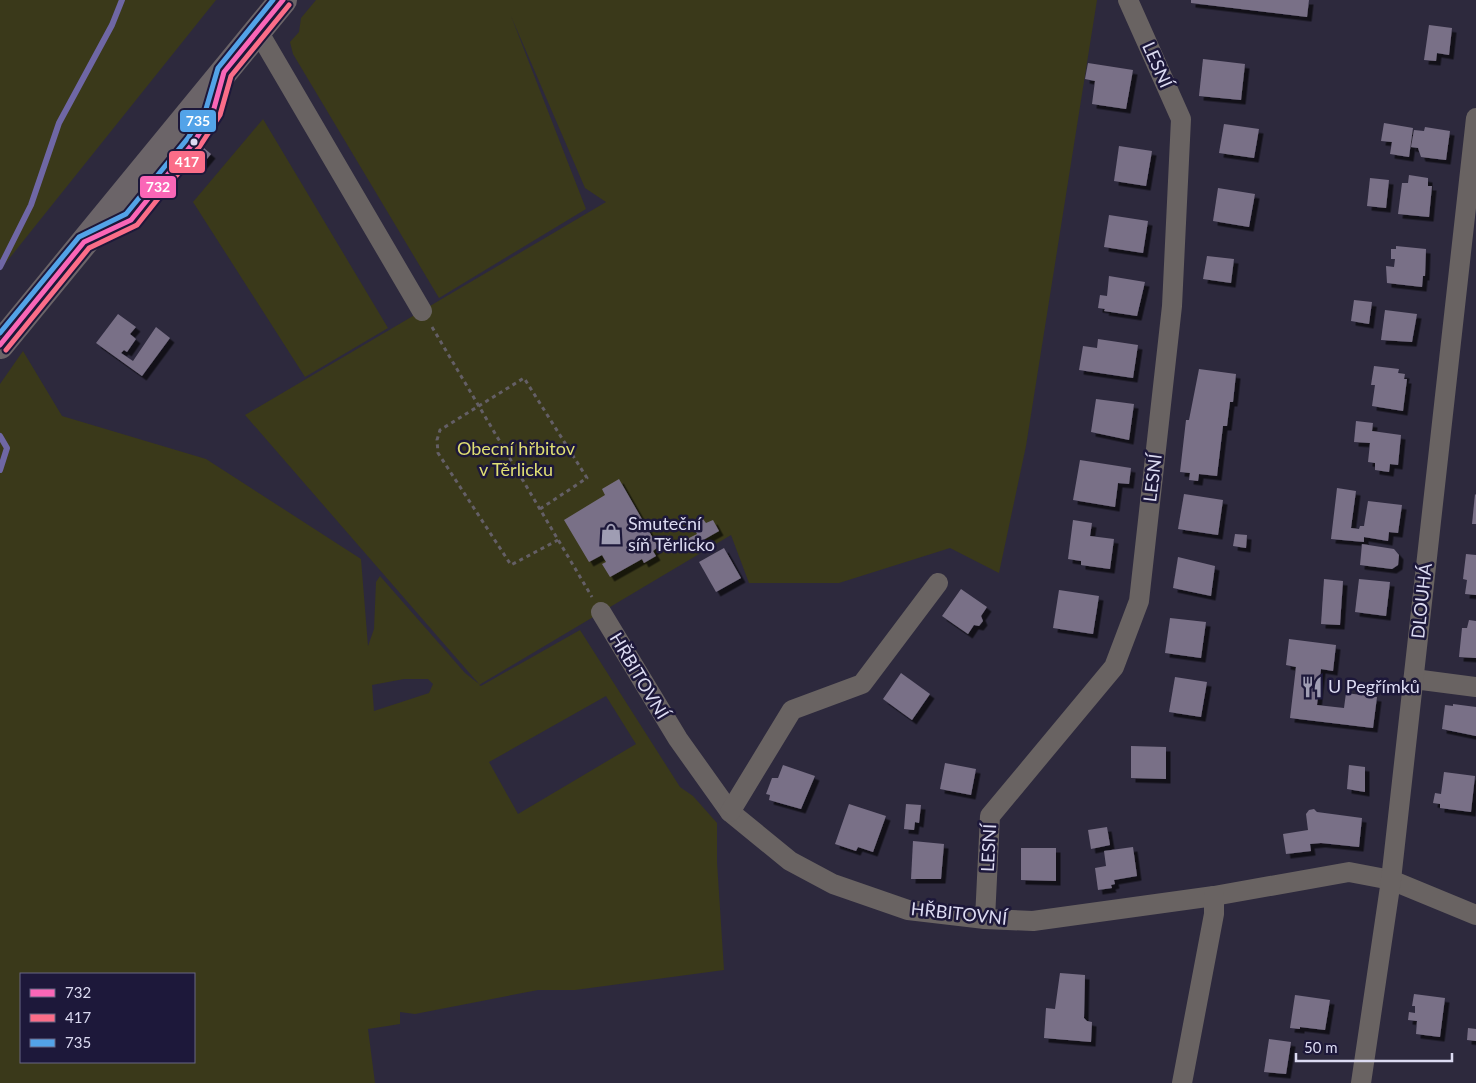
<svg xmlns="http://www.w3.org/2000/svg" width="1476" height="1083" viewBox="0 0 1476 1083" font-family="Lato,sans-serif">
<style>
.green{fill:#3a391a;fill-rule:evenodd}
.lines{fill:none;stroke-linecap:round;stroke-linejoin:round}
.stream{stroke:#6f67a5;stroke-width:6}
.building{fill:#797087;filter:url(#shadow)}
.path{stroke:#645f66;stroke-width:3;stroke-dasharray:4 4;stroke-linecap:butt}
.lane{stroke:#696362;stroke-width:10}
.street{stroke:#696362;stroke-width:20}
.primary{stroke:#6b6468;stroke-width:28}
.bus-1-casing{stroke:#1d183a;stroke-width:9}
.bus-2-casing{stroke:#1d183a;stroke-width:9}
.bus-3-casing{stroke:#1d183a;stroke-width:9}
.bus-1{stroke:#fa66b7;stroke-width:5}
.bus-2{stroke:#fb6d88;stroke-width:5}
.bus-3{stroke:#53a3e8;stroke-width:5}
.bus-dot{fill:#dcdbf2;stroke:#1d183a;stroke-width:2}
.labels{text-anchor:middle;stroke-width:5;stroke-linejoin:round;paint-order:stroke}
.street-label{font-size:18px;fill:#dcdbf2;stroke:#1d183a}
.park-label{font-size:18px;fill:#e0df73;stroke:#1d183a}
.poi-label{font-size:18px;fill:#dcdbf2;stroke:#1d183a;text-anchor:start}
.line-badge{stroke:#1d183a;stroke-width:2}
.badge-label{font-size:14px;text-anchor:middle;font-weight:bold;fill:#fff}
</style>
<defs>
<filter id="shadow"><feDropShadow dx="4.5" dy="4.5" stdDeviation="0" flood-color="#0009"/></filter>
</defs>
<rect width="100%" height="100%" fill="#2d293d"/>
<g class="green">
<path d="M0,0H216L0,270Z"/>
<path d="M316,0H1097L1026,446L999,573L950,548L839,583H749L731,535L479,685L481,686L580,630L680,787L693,796L717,823V862L724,970L575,990H538L415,1014L400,1012V1024L368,1029L375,1083H0V384L23,351L62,416L206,459L361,559L368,646L374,629L376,582L380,576L465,673L479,684L245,415L606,202L585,188L511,16L586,209L439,298L293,54L290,42L299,32L301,18ZM404,679H428L433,684L429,693L374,711L372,685ZM606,696L636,744L518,814L489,762ZM21,974H194V1062H21Z"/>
<path d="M263,119L388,328L305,377L193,202Z"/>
</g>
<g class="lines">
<g class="stream">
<path d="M0,267L31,205L59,123L112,25L122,0"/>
<path d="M0,436L7,448L0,470"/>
</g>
</g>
<g class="building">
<path d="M1191,0H1309L1307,17L1191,3Z"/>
<path d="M1429,25L1452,28L1449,55L1437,53L1436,61L1424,60Z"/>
<path d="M1203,59L1245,64L1241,100L1199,96Z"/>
<path d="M1088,63L1133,70L1126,109L1092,104L1095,81L1085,79Z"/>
<path d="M1384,123L1413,128L1409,157L1390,154L1392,142L1381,141Z"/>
<path d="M1224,124L1259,129L1254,158L1219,153Z"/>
<path d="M1425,127L1450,131L1446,160L1421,157L1418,148L1411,147L1414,130L1424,131Z"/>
<path d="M1119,146L1152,151L1146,186L1114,181Z"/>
<path d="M204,148L211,154L201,166L194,160Z"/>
<path d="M1409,175L1428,178V186H1432L1429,217L1398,214L1402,183H1408Z"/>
<path d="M1370,178L1389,180L1386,208L1367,206Z"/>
<path d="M1218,188L1255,194L1249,227L1213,221Z"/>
<path d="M1109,215L1148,221L1143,253L1104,247Z"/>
<path d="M1396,246L1426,249L1425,276H1423L1422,287L1387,283L1386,266L1394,267L1395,259H1391V249H1396Z"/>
<path d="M1207,256L1234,259L1231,283L1203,279Z"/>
<path d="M1109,276L1145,282L1137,316L1104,311L1105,309L1098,308L1100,295L1107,296Z"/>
<path d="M1354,300L1372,302L1369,324L1351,321Z"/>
<path d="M1385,310L1417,314L1412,342L1381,340Z"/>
<path d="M118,314L136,327L130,334L136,339L127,352L124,350L121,353L133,361L156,327L170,338L142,376L96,343Z"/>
<path d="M1098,339L1138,345L1133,378L1079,370L1083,346L1097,348Z"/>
<path d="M1374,366L1399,369L1398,373L1405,374L1404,379H1407L1403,411L1372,406L1375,385H1371Z"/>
<path d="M1199,369L1236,374L1233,402H1230L1227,426H1223L1217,476L1199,474L1198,481L1189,480L1190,473L1180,472L1186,420H1189Z"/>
<path d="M1096,399L1134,404L1129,440L1091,432Z"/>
<path d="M1356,421L1373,423L1372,431L1401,435L1398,465L1390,464L1389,472L1375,470V463L1368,462L1370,443L1354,442Z"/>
<path d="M1080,460L1131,468L1129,484L1118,483L1115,507L1073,500Z"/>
<path d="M619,479L658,547L653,551L656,556L644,563L642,559L610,577L602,564L606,562L602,555L589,562L564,520L605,495L602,489Z"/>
<path d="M1337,488L1356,491L1351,528L1359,529L1360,526H1364L1368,501L1402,505L1398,533L1389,532L1388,541L1364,537V542L1331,539Z"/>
<path d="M1184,494L1223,500L1218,535L1178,529Z"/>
<path d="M1475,494L1476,495V524H1472Z"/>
<path d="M703,519L706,523L713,520L719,531L691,547L687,539L697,534L692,525Z"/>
<path d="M1073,520L1092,523L1090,536L1114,539L1110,569L1081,565V561L1068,559Z"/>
<path d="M1235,534L1247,535L1246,548L1233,546Z"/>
<path d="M1362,544L1394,549L1399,555L1398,565L1392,569L1360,565Z"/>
<path d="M724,548L741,578L716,592L699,562Z"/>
<path d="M1466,554L1476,555V595L1465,594L1467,580L1463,579Z"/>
<path d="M1178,557L1215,566L1211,596L1173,588Z"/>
<path d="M1324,579L1343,581L1340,625L1321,624Z"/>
<path d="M1359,579L1390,582L1386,616L1355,612Z"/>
<path d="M961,589L987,607L981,616L983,621L979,626L974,625L968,634L942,616Z"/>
<path d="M1059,590L1099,596L1093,634L1053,628Z"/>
<path d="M1170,618L1206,622L1201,658L1165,653Z"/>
<path d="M1469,620L1476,621V658L1459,657L1462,628H1467Z"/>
<path d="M1289,639L1336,645L1333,671L1321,669L1317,705L1344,708L1346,693L1377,697L1373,728L1290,718L1296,667L1286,665Z"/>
<path d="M901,673L930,694L912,720L883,699Z"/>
<path d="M1175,677L1207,682L1201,717L1169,712Z"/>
<path d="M1453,704L1476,707V736L1442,729L1445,705L1453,706Z"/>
<path d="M1131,746L1166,747V779L1131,778Z"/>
<path d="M945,763L976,769L971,795L940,789Z"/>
<path d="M783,765L815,776L801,809L769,800L770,795L766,794L772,778H778Z"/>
<path d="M1349,765L1365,767V792L1347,789Z"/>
<path d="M1444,772L1475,776L1471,812L1440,808V804L1433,803L1435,793L1441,794Z"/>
<path d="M849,804L886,816L873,852L858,847L856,851L835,844Z"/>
<path d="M906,804L921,805L919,823L915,822L914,830L904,829Z"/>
<path d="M1314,809L1317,812L1362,818L1359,847L1321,843L1310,844L1311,851L1286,854L1283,834L1308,830L1306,814L1309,810Z"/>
<path d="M1107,827L1110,845L1091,849L1088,830Z"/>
<path d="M913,841L944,844L941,879H911Z"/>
<path d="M1133,847L1137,876L1114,880L1115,884L1111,885L1112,888L1098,890L1095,868L1106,866L1104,851Z"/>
<path d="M1021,848H1056V881L1021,880Z"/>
<path d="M1060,973L1085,975L1084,1018L1087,1021L1092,1022L1091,1042L1044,1038L1046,1008L1055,1009Z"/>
<path d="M1414,994L1445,998L1440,1037L1416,1034L1417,1021L1408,1020L1409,1012L1415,1013V1006H1412Z"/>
<path d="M1295,995L1330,1000L1325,1030L1300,1027V1029L1290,1028Z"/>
<path d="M1468,1028L1476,1029V1041L1467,1040Z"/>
<path d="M1269,1039L1291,1042L1286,1074L1264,1072Z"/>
</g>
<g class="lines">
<g class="path">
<path d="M432,327L592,597"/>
<path d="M540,509L587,478L524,378L440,430L437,440L438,453L511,565L558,540"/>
</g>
<path class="lane" d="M101,234L131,220L194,142L213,112L219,91"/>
<g class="street">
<path d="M258,31L422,311"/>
<path d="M601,612L678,739L730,812L790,861L833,884L908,910L985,919L1033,921L1214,896L1349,872L1391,880L1476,915"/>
<path d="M1414,679L1476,687"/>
<path d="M730,812L792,710L862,684L938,583"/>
<path d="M985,919L990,816L1114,667L1139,601L1172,306L1181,119L1128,0"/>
<path d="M1182,1083L1214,914V896"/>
<path d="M1361,1083L1391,880L1476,118"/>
</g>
<path class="primary" d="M0,345L283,0"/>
<g class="bus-1-casing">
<path id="bus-1" d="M0,345L84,242L131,220L194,142L213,112L224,72L283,0"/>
</g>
<g class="bus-2-casing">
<path id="bus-2" d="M6,350L89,248L137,225L200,146L220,115L231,76L289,5"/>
</g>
<g class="bus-3-casing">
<path id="bus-3" d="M0,333L79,237L126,214L188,138L206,109L218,68L273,0"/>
</g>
<use href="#bus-1" class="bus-1"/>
<use href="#bus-2" class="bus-2"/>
<use href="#bus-3" class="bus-3"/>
</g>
<defs>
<g id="shop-bare" transform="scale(1.725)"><path d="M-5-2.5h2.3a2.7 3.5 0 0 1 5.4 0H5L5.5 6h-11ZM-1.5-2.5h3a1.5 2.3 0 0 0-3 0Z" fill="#9f9db3" stroke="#1d183a" stroke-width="2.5" paint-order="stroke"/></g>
<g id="restaurant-bare" transform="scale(1.725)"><path d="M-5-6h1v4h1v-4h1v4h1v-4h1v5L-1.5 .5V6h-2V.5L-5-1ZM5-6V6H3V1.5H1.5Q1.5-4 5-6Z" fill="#9f9db3" stroke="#1d183a" stroke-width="2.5" paint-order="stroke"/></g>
</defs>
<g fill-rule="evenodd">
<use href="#shop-bare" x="611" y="534"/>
<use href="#restaurant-bare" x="1312" y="687"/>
</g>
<circle class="bus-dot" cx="194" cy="142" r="4.5"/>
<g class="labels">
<g class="street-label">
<text transform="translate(1157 65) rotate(66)" y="6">LESNÍ</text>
<text transform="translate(1153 478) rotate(-83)" y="6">LESNÍ</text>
<text transform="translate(1422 601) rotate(-84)" y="6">DLOUHÁ</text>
<text transform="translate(639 676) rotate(59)" y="6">HŘBITOVNÍ</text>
<text transform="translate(989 848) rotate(-87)" y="6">LESNÍ</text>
<text transform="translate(959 914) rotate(6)" y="6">HŘBITOVNÍ</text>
</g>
<g class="park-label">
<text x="516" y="455">Obecní hřbitov<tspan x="516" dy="21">v Těrlicku</tspan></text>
</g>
<g class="poi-label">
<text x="628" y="530">Smuteční<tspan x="628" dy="21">síň Těrlicko</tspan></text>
<text x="1328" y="693">U Pegřímků</text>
</g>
</g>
<g class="line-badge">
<rect x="179" y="109" width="38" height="24" rx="5" fill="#53a3e8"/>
<rect x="168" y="150" width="38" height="24" rx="5" fill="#fb6d88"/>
<rect x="139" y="175" width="38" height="24" rx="5" fill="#fa66b7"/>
</g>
<g class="badge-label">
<text x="198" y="126">735</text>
<text x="187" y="167">417</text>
<text x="158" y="192">732</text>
</g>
<rect x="20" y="973" width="175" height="90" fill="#1d183a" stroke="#696684"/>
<rect x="30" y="989" width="25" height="8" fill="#fa66b7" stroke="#696684"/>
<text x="65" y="998" font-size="15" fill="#dcdbf2">732</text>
<rect x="30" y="1014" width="25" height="8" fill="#fb6d88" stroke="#696684"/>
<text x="65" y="1023" font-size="15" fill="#dcdbf2">417</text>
<rect x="30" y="1039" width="25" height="8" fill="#53a3e8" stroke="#696684"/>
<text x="65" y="1048" font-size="15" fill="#dcdbf2">735</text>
<path d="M1296 1053v8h156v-8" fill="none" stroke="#dcdbf2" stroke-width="2.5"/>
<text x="1304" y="1053" font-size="15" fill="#dcdbf2" stroke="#1d183a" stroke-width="4" paint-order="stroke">50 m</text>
</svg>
